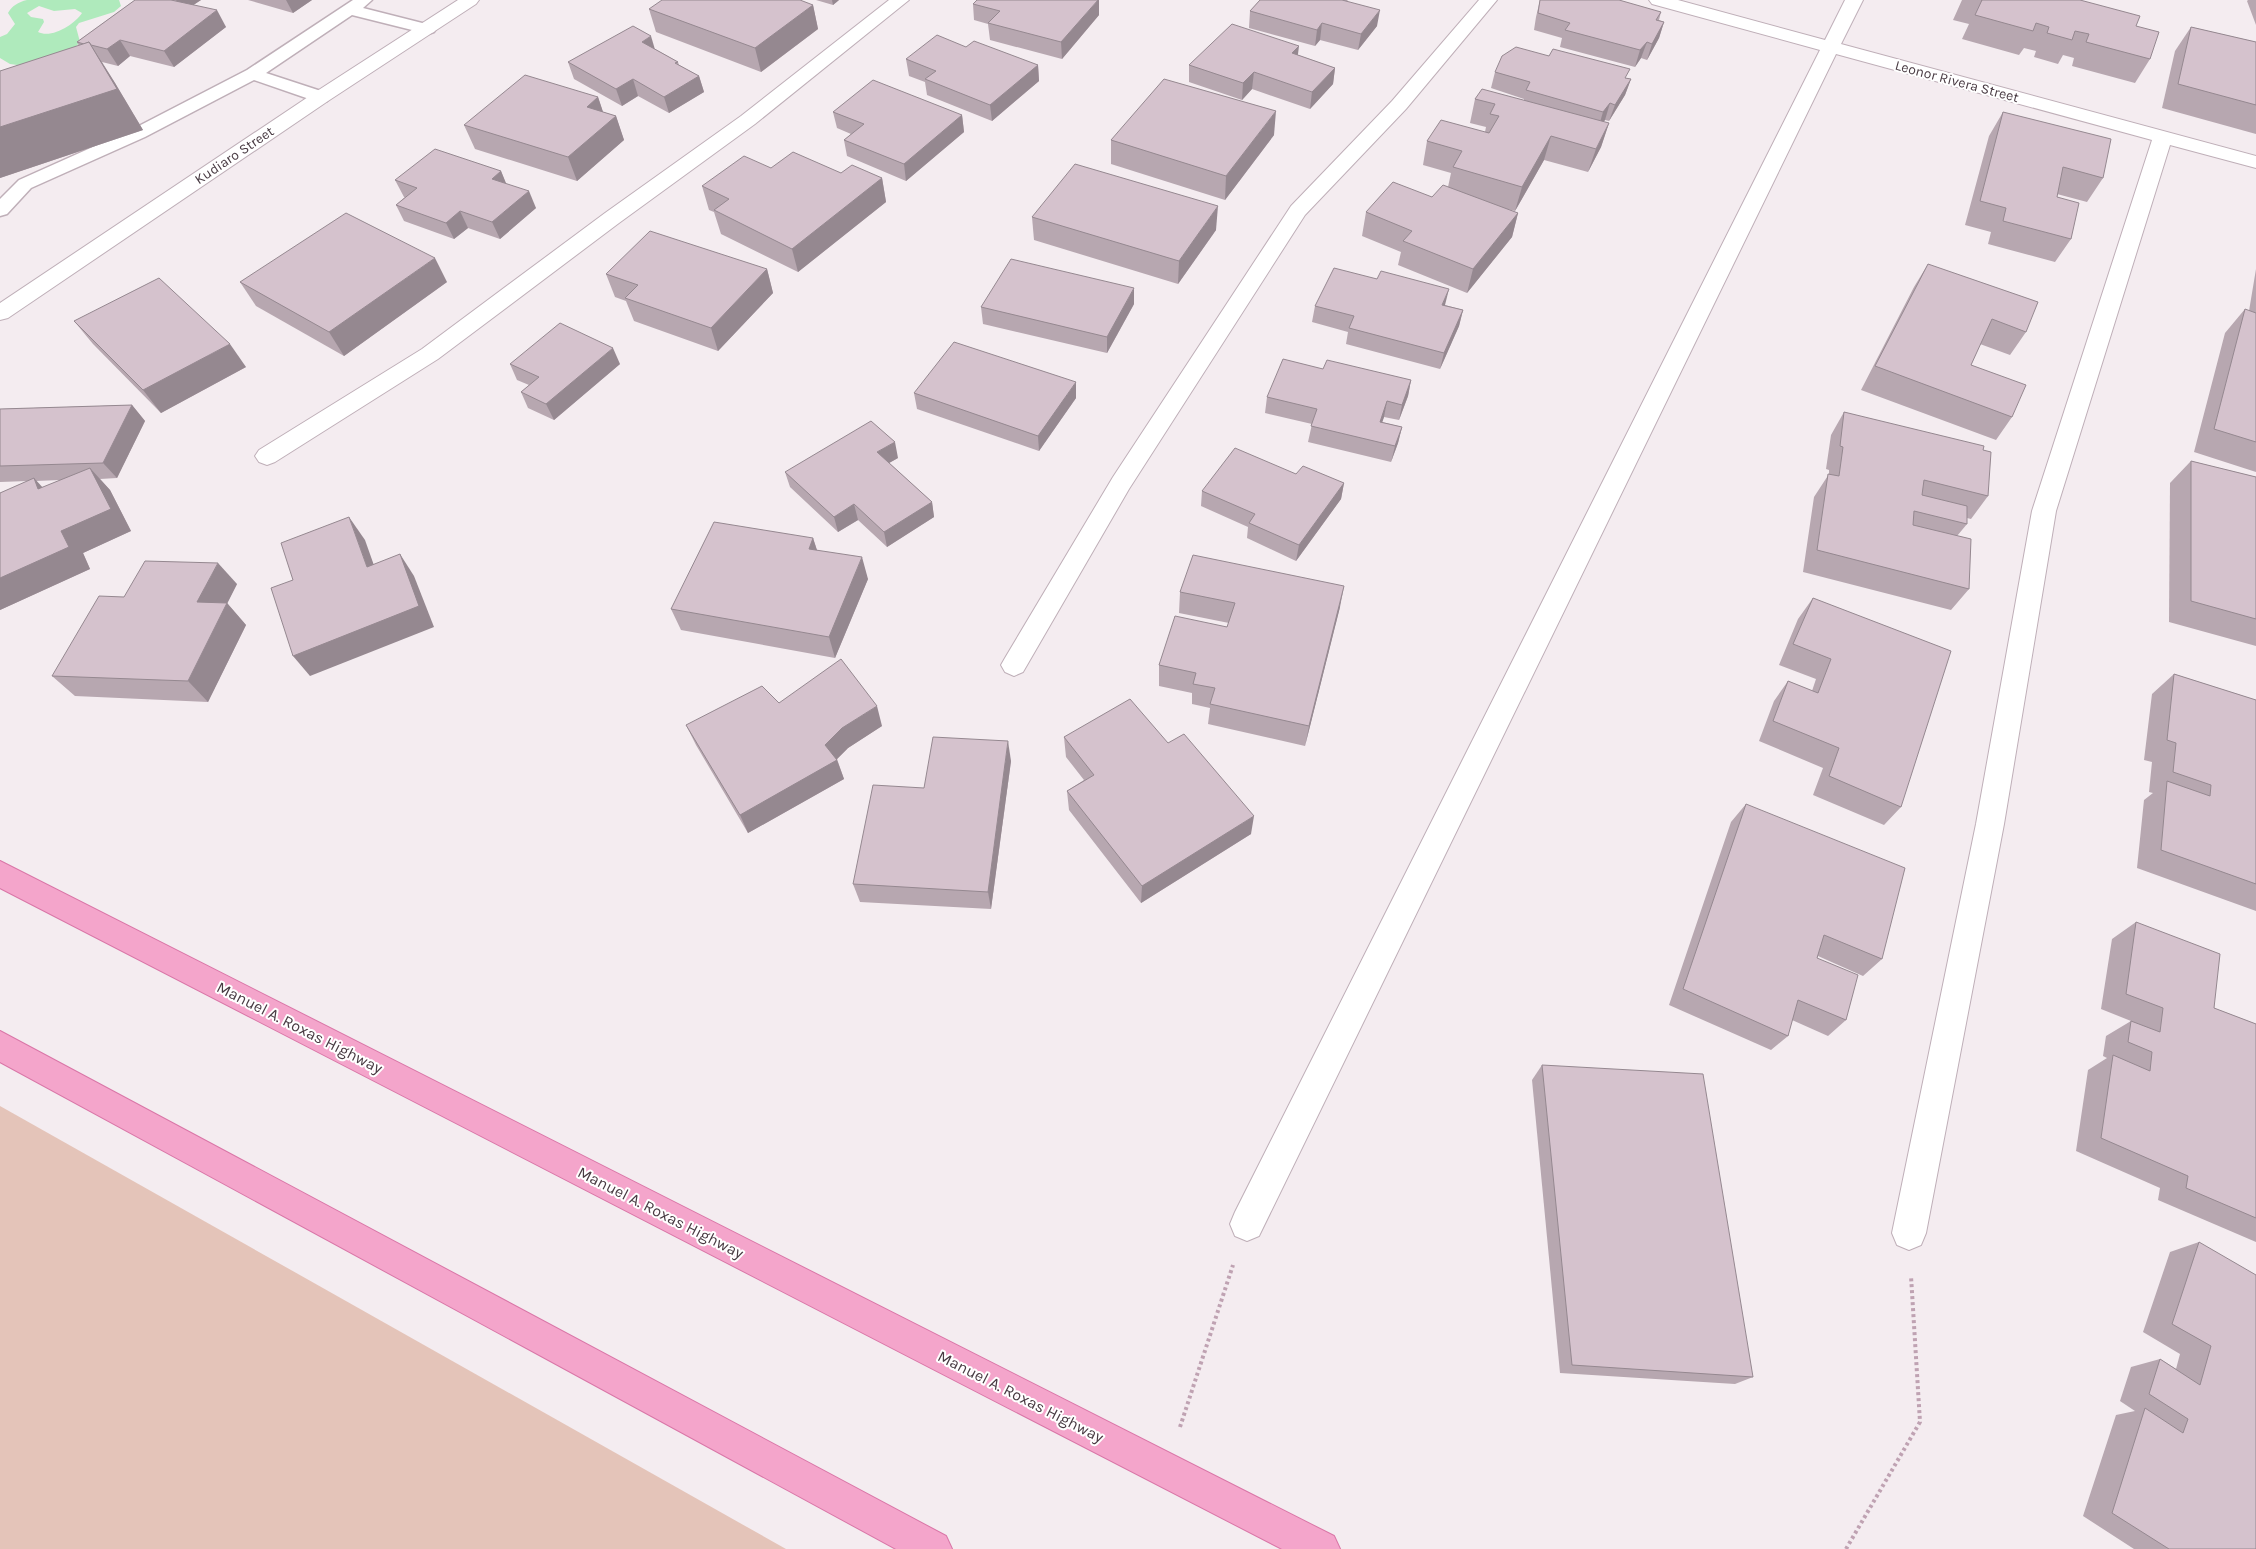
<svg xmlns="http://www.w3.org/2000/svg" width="2256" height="1549" viewBox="0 0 2256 1549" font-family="Karla,sans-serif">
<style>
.green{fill:#e4c4b9}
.water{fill:#afeabc;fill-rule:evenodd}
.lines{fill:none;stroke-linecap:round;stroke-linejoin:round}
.service-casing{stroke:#bfafb8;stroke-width:3}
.minor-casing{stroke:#bfafb8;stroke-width:2}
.primary-casing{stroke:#d976a7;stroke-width:2}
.path{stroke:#bfa2b2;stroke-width:4;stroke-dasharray:3 3;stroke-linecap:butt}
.service{fill:#fff;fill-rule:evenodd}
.minor{fill:#fff;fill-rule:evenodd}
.primary{fill:#f4a5cb;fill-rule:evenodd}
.wall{fill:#b7a7b0;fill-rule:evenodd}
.shaded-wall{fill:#958890}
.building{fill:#d5c2cd;stroke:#958890}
.labels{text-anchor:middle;stroke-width:4;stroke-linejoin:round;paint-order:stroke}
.far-street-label{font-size:14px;fill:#483a42;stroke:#fff}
.street-label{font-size:16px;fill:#483a42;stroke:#fff}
</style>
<rect width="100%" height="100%" fill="#f4ecf0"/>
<path class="green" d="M0,1106L786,1549H0Z"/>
<path class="water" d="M27,0H119L121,6L114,12L79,23L76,27L80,42L71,52L25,66L10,64L0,58V37L7,34L15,24L8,13C12,6 18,2 27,0ZM39,6L54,11L75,9L82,13C75,24 52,39 38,32L44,22L43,19L31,17L27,13Z"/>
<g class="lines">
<g class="service-casing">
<path id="service" d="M353,0H372L363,8L434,26L436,29L434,32L428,34L352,15L266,73L327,93L330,97L327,101H315L254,80L145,137L31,188L7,214L0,216V199L19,180L133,129L247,70Z"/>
</g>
<g class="minor-casing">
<g id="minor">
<path d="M458,0H479L476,4L328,101L8,318L0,320V303L314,93Z"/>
<path d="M889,0H909L755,124L619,223L438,359L275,462L267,465L259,462L255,456L259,450L422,349L605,213L741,116Z"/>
<path d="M1479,0H1497L1406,109L1305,215L1129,489L1023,672L1014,676L1005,672L1001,665L1005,658L1113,477L1291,206L1392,101Z"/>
<path d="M1649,0H1678L1825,40L1845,0H1863L1841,44L2256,156V168L2170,145L2056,511L2004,824L1926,1233L1921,1245L1909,1250L1897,1245L1892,1233L1976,824L2032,511L2152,140L1836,54L1259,1236L1247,1241L1235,1236L1230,1224L1235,1212L1820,50L1652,4Z"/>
</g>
</g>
<g class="primary-casing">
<g id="primary">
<path d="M0,861L1334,1536L1340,1549H1282L0,888Z"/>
<path d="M0,1031L946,1536L952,1549H896L0,1062Z"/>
</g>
</g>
<g class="path">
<path d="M1180,1427L1233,1265"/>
<path d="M1846,1549L1920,1422L1911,1276"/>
</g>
<use href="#service" class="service"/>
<use href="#minor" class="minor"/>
<use href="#primary" class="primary"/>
</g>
<g class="wall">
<path d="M135,0H201L193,5L226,27L174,67L130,56L118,66L102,62L115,83L143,130L0,178V71L79,46L77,42Z"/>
<path d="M248,0H312L293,13Z"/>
<path d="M816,0H839L833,5Z"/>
<path d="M1260,0H1348L1347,1L1377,26L1358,50L1320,40L1315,46L1249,28L1250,11Z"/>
<path d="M1540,0L1661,12L1659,20L1664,22L1659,38L1647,60L1641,58L1635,67L1560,47L1562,38L1534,30L1536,17Z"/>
<path d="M1962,0H2080L2136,26L2150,59L2135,83L2072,66L2074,58L2063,55L2058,64L2034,57L2036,51L2024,48L2019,55L1962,39L1969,24L1953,20Z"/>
<path d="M2248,0H2256V25L2247,1Z"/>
<path d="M973,4L1099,15L1062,59L990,40L988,24L974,20Z"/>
<path d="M813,5L818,29L761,72L656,32L649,9Z"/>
<path d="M2191,27L2256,42V134L2162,108L2175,51Z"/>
<path d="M966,47L1038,65L1039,81L992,121L927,95L925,82L909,76L906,59Z"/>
<path d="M655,49L678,62L679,65L699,76L704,92L669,113L638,96L622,106L574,79L568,62Z"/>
<path d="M1298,55L1335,68L1333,84L1310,109L1252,89L1242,100L1189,82V65Z"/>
<path d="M1495,72L1631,79L1625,95L1609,121L1605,120L1603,122L1609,123L1601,147L1588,172L1544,160L1515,211L1507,209L1518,213L1512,237L1467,293L1398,265L1401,252L1362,236L1366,212L1432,197L1448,187L1451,173L1423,165L1427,141L1485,132L1486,127L1470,123L1475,99L1524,100V99L1491,88Z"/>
<path d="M598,97L603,112L616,116L624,140L577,181L475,149L464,125Z"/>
<path d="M833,112L962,115L964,132L906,181L847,156L844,140L851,134L837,128Z"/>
<path d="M2003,112L2103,178L2087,202L2057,194V197L2071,239L2055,262L1988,244L1991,232L1965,225L1989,136Z"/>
<path d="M1274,135L1225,200L1111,164V140Z"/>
<path d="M771,168L841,173L882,178L886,202L798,272L721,234L714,212L709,210L702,186Z"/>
<path d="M501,171L506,184L536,208L500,239L468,228L454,239L404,221L396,205L405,197H404L395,180Z"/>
<path d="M1032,217L1216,230L1178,284L1034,240Z"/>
<path d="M1928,264L2026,332L2010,355L1980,344L1971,365L2012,417L1996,440L1861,390L1914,287Z"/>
<path d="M767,269L773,293L718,351L634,321L626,301L615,297L606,274Z"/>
<path d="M2256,269V472L2194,452L2225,333L2245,309L2249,311Z"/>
<path d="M240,282H447L344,356L256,306Z"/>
<path d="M1134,304L1107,353L983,324L981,307Z"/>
<path d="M1445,305L1463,310L1459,326L1440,369L1346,344L1348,332L1312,322L1315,306Z"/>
<path d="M74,321L246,367L161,413L93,344Z"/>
<path d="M510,364H620L554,420L528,408L521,392L529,385L517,380Z"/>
<path d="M1323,369L1411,380L1408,396L1399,420L1384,417L1382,422L1402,427L1398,443L1391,462L1308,442L1312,424L1265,413L1267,397Z"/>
<path d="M914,393L1076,398L1039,451L917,409Z"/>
<path d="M132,405L145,421L117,478L100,479L110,490L131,531L83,553L90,569L0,610V493L28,481L0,482V409ZM60,480L42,488L36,481Z"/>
<path d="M1844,412L1983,450L1988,496L1971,519L1967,518V524L1957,536L1969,589L1951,610L1803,572L1814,497L1829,474V470L1826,469L1831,435Z"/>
<path d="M898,458L889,463L932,502L934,517L887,547L858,520L838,532L790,487L785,472Z"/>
<path d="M2191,461L2256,477V646L2169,622L2170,483Z"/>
<path d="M1296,474L1344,483L1341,499L1296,561L1247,538L1248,527L1201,506L1202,491Z"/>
<path d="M813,538L817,550L868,579L835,658L681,630L671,609Z"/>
<path d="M237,584L227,603L246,625L208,702L75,696L52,676L124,597Z"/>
<path d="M1180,592L1340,607L1305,746L1208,724L1210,708L1192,704V693L1159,686V665L1227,627L1229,623L1179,613Z"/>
<path d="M1813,598L1901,807L1884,825L1813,795L1823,768L1759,741L1774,701L1788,681L1812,691L1816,679L1779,665L1798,619Z"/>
<path d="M2174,674L2256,700V911L2137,868L2144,800L2153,793L2149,792L2152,762L2144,760L2152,694Z"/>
<path d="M779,703L882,726L848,748L837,759L844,779L748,833L696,745L686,725Z"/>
<path d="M1064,737L1168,743L1251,834L1141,903L1069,810L1067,791L1084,780L1066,757Z"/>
<path d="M1011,761L991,909L860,902L853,884L924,788Z"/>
<path d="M1746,804L1882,959L1863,976L1818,956L1817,958L1846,1020L1828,1036L1792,1020L1788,1036L1771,1050L1669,1005L1731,822Z"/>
<path d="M2136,922L2214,1008L2256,1024V1242L2158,1200L2160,1188L2076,1151L2088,1070L2107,1058L2103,1056L2106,1036L2131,1021L2101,1009L2112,939Z"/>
<path d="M1542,1065L1753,1377L1735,1384L1560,1373L1532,1080Z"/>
<path d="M2199,1242L2256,1549H2134L2083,1516L2116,1415L2135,1411L2120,1401L2131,1367L2160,1359L2176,1369L2180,1354L2143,1332L2170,1252Z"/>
</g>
<g class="shaded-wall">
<path d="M176,0H201L183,12Z"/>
<path d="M286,0H312L293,13Z"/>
<path d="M832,0H839L833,5Z"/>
<path d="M1098,0H1099V15L1062,59L1061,42Z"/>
<path d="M813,5L818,29L761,72L755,48Z"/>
<path d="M217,10L226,27L174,67L164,51Z"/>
<path d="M1380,10L1377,26L1358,50L1361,34Z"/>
<path d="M1664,22L1659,38L1647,60L1652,44Z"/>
<path d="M1322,23L1320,40L1315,46L1317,30Z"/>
<path d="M651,36L656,53L642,42Z"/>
<path d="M120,40L130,56L118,66L107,49Z"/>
<path d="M89,42L115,83L143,130L0,178V127Z"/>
<path d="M1647,42L1641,58L1635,67L1640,50Z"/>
<path d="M1299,46L1297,62L1292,53Z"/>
<path d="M1038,65L1039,81L992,121L990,105Z"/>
<path d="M1335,68L1333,84L1310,109L1312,92Z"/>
<path d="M1254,72L1252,89L1242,100L1243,83Z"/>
<path d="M699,76L704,92L669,113L664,97Z"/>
<path d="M633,79L638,96L622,106L616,89Z"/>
<path d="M1631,79L1625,95L1609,121L1615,105Z"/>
<path d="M598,97L606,121L587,107Z"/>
<path d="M1610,103L1605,120L1598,129L1603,112Z"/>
<path d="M1276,111L1274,135L1225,200L1226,176Z"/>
<path d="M962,115L964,132L906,181L904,164Z"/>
<path d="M616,116L624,140L577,181L568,157Z"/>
<path d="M1609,123L1601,147L1588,172L1596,149Z"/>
<path d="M1551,136L1544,160L1515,211L1522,187Z"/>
<path d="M501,171L508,188L492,179Z"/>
<path d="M882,178L886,202L798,272L792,249Z"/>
<path d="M529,191L536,208L500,239L492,222Z"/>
<path d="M1218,206L1216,230L1178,284L1179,261Z"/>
<path d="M460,211L468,228L454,239L446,223Z"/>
<path d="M1518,213L1512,237L1467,293L1473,269Z"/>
<path d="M435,258L447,282L344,356L329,332Z"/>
<path d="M767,269L773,293L718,351L711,328Z"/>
<path d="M1134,288V304L1107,353V337Z"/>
<path d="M1449,289L1445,305L1439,321L1442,305Z"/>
<path d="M1463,310L1459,326L1440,369L1444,353Z"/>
<path d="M230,344L246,367L161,413L143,390Z"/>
<path d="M613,348L620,364L554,420L546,404Z"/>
<path d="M1411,380L1408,396L1399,420L1402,405Z"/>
<path d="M1076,382V398L1039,451L1038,436Z"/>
<path d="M1387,401L1384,417L1377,438L1380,422Z"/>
<path d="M132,405L145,421L117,478L103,463Z"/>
<path d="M1402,427L1398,443L1391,462L1395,446Z"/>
<path d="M895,442L898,458L880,468L877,452Z"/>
<path d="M90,468L110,490L131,531L83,553L90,569L0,610V578L61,531Z"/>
<path d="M34,478L55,501L38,489Z"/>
<path d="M1344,483L1341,499L1296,561L1299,545Z"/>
<path d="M932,502L934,517L887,547L884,532Z"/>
<path d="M854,504L858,520L838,532L834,517Z"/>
<path d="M349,517L365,540L382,588L367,567Z"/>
<path d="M813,538L820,560L809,549Z"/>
<path d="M400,554L414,576L434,627L310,676L293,656Z"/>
<path d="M862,557L868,579L835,658L829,637Z"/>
<path d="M218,563L237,584L217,624L197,602Z"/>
<path d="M1344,586L1340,607L1305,746L1309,726Z"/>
<path d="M227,603L246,625L208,702L188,681Z"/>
<path d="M877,706L882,726L848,748L835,761L837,760L844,779L748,833L740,815L825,745L842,728Z"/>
<path d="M1008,741L1011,761L991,909L988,892Z"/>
<path d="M1254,816L1251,834L1141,903L1142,886Z"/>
</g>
<g class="building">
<path d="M135,0H171L217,10L164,51L120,40L107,49L91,45L89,42L84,44L77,42Z"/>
<path d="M662,0H800L813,5L755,48L649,9Z"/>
<path d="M977,0H1098L1061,42L988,23L1000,11L973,4Z"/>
<path d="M1260,0H1342L1380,10L1361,34L1322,23L1317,30L1250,11Z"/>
<path d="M1540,0H1619L1661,12L1656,20L1664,22L1652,44L1647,42L1640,50L1565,30L1570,23L1538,13Z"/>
<path d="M1981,0H2080L2140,16L2136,26L2159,32L2150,59L2086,42L2089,34L2075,31L2072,40L2047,33L2049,27L2036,23L2033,31L1975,15L1982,0Z"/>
<path d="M1232,24L1299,46L1292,53L1335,68L1312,92L1254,72L1243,83L1189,65Z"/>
<path d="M633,26L651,36L642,42L678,62L675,63L699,76L664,97L633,79L616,89L568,62Z"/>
<path d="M2191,27L2256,42V105L2178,84Z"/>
<path d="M937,35L966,47L974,41L1038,65L990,105L925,79L936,71L906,59Z"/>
<path d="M89,42L117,89L0,127V71Z"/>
<path d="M1516,47L1549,56L1553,49L1630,69L1625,78L1631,79L1615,105L1610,103L1603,112L1526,90L1530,82L1495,72L1502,56Z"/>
<path d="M525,75L598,97L587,107L616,116L568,157L464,125Z"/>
<path d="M1164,79L1276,111L1226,176L1111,140Z"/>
<path d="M873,80L962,115L904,164L844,140L864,124L833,112Z"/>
<path d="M1482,89L1609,123L1596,149L1551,136L1522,187L1453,167L1462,151L1427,141L1441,120L1489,133L1499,116L1490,114L1495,104L1475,99Z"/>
<path d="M2003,112L2111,139L2103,178L2063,167L2057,197L2079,203L2071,239L2003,221L2006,208L1980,201Z"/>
<path d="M435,149L501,171L492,179L529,191L492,222L460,211L446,223L396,205L417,188L395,180Z"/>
<path d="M793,152L841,173L852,165L882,178L792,249L714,210L729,199L702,186L744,156L771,168Z"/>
<path d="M1075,164L1218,206L1179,261L1032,217Z"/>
<path d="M1393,182L1432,197L1443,185L1518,213L1473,269L1403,241L1412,231L1366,212Z"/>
<path d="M346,213L435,258L329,332L240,282Z"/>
<path d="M650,231L767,269L711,328L625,298L638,285L606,274Z"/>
<path d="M1011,259L1134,288L1107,337L981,307Z"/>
<path d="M1928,264L2038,302L2026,332L1992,319L1971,365L2026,385L2012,417L1875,366Z"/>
<path d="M1334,268L1377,279L1381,271L1449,289L1442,305L1463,310L1444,353L1349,328L1354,316L1315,306Z"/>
<path d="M159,278L230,344L143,390L74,321Z"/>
<path d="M2245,309L2256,313V442L2214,429Z"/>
<path d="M560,323L613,348L546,404L521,392L539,377L510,364Z"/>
<path d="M954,342L1076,382L1038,436L914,393Z"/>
<path d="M1283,359L1323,369L1327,360L1411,380L1402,405L1387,401L1380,422L1402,427L1395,446L1311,426L1317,409L1267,397Z"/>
<path d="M132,405L103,463L0,466V409Z"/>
<path d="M1844,412L1984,446L1983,450L1991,452L1988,496L1924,480L1922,495L1967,506V524L1914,511L1913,525L1971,539L1969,589L1817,550L1828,474L1839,476L1843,447L1840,446Z"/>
<path d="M871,421L895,442L877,452L932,502L884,532L854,504L834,517L785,472Z"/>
<path d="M1235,448L1296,474L1303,466L1344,483L1299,545L1249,523L1255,514L1202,491Z"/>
<path d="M2191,461L2256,477V619L2191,601Z"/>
<path d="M90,468L111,509L61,531L69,547L0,578V493L34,478L38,489Z"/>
<path d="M349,517L367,567L400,554L419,606L293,656L271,588L293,580L281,543Z"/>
<path d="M714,522L813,538L809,549L862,557L829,637L671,609Z"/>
<path d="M1193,555L1344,586L1309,726L1210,704L1215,688L1193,684L1196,673L1159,665L1175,616L1227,627L1235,603L1180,592Z"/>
<path d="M145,561L218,563L197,602L227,603L188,681L52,676L99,596L124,597Z"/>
<path d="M1813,598L1951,651L1901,807L1829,776L1839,748L1773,721L1788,681L1818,693L1831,659L1793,644Z"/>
<path d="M841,659L877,706L842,728L825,745L837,760L740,815L686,725L762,686L779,703Z"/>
<path d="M2174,674L2256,700V884L2161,850L2167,781L2210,796L2211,785L2173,772L2176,743L2167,740Z"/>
<path d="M1130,699L1168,743L1184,734L1254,816L1142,886L1067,791L1094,775L1064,737Z"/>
<path d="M933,737L1008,741L988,892L853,884L873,785L924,788Z"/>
<path d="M1746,804L1905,868L1882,959L1824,935L1817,958L1858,975L1846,1020L1798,1000L1788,1036L1683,989Z"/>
<path d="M2136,922L2220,954L2214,1008L2256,1024V1218L2186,1188L2188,1176L2101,1138L2113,1055L2150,1071L2152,1052L2128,1042L2131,1021L2160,1032L2163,1008L2126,994Z"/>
<path d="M1542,1065L1703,1074L1753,1377L1572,1365Z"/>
<path d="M2199,1242L2256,1275V1549H2169L2112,1513L2145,1408L2183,1433L2188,1419L2149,1394L2160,1359L2200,1385L2211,1346L2172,1324Z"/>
</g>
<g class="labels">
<g class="far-street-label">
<text transform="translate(1957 81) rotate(15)" y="5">Leonor Rivera Street</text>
<text transform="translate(234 155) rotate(-34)" y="5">Kudiaro Street</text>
</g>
<g class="street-label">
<text transform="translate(300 1027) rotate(27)" y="6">Manuel A. Roxas Highway</text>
<text transform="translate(661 1212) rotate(27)" y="6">Manuel A. Roxas Highway</text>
<text transform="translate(1021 1396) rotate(27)" y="6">Manuel A. Roxas Highway</text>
</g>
</g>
</svg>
